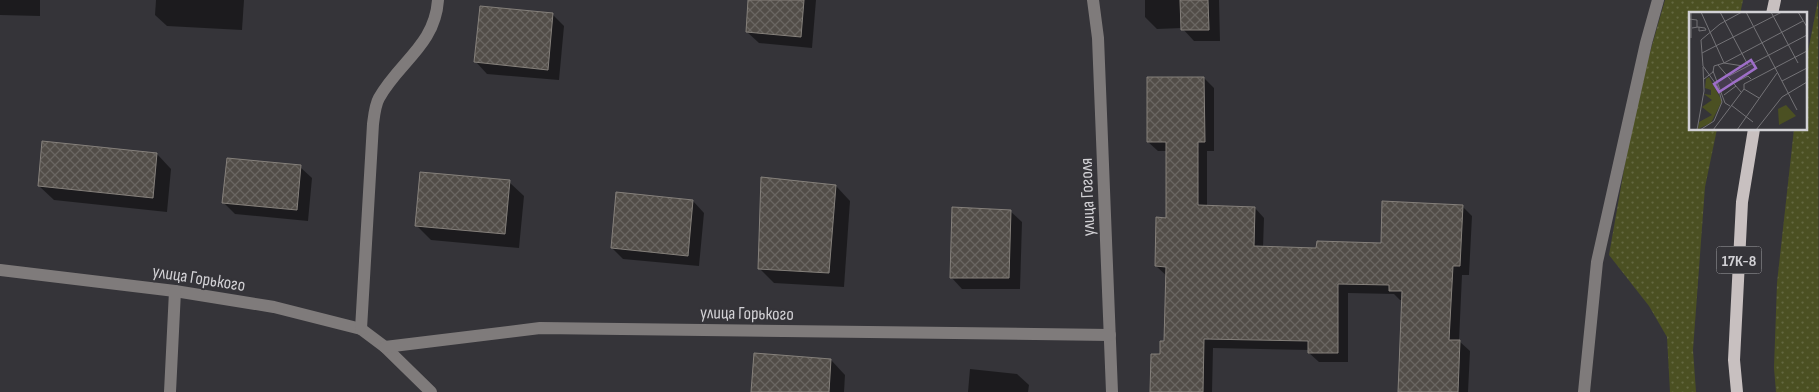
<svg xmlns="http://www.w3.org/2000/svg" width="1819" height="392" viewBox="0 0 1819 392" font-family="'Sofia Sans Condensed',sans-serif">
<style>
.grass{fill:url(#grass-dots)}
.shadow{fill:#0007}
.building{fill:url(#building-cross-hatch);stroke:#85807b}
.lines{fill:none;stroke-linecap:round;stroke-linejoin:round}
.minor{stroke:#7f7b7b;stroke-width:12}
.major{stroke:#c8c0c0;stroke-width:12}
.labels{text-anchor:middle;stroke-width:4;stroke-linejoin:round;paint-order:stroke}
.shield{fill:#353439;stroke:#a3a2a6;stroke-width:1}
.shield-label{font-size:16px;font-weight:bold;fill:#d2d1d5}
.street-label{font-size:18px;fill:#d2d1d5;stroke:#353439}
.inset-road{fill:none;stroke:#747377;stroke-width:1}
.view{fill:#9e6ec8;fill-opacity:0.15;stroke:#9e6ec8;stroke-width:2.5}
.inset-edge{fill:none;stroke:#d2d1d5;stroke-width:2.5}
</style>
<defs>
<pattern id="grass-dots" width="8" height="8" patternUnits="userSpaceOnUse" patternTransform="scale(1.25)"><rect width="8" height="8" fill="#4b5022"/><path d="M2 2h.1M6 6h.1" fill="none" stroke="#646841" stroke-width="1.8" stroke-linecap="round"/></pattern>
<pattern id="building-cross-hatch" width="8" height="8" patternUnits="userSpaceOnUse" patternTransform="scale(1.25)"><rect width="8" height="8" fill="#524d48"/><path d="M0 0l8 8M0 8l8-8" fill="none" stroke="#6a6662"/></pattern>
</defs>
<rect width="100%" height="100%" fill="#353439"/>
<g class="grass">
<path d="M1665,0H1743L1740,14H1690V129H1717L1705,187L1693,350L1696,392H1670L1667,337L1649,306L1609,255L1636,101Z"/>
<path d="M1818,0L1819,392H1776L1774,368L1777,283L1794,129H1805V67Z"/>
</g>
<g class="shadow">
<path d="M0,0H40V16L0,15Z"/>
<path d="M156,0H244L242,30L167,26L155,15Z"/>
<path d="M750,0H816L812,48L759,43L747,32Z"/>
<path d="M1145,0H1219L1220,41H1194L1182,28L1157,29L1145,17Z"/>
<path d="M552,14L564,26L559,80L487,74L476,62Z"/>
<path d="M1204,78L1214,88V151H1207V207L1255,208L1264,218L1263,248L1318,250L1382,244L1462,206L1472,216L1469,275H1462L1459,341L1470,351L1468,392H1400L1403,300H1400L1394,294L1348,293V362H1319L1309,353V350L1213,348L1212,392H1151L1165,342L1167,276L1156,266L1168,219L1167,151H1158L1148,142Z"/>
<path d="M157,154L171,169L167,212L54,200L39,186Z"/>
<path d="M300,167L312,178L308,221L235,214L224,203Z"/>
<path d="M509,182L524,196L519,248L431,240L416,225Z"/>
<path d="M836,186L850,201L844,287L774,283L760,269Z"/>
<path d="M693,201L704,213L699,266L623,259L612,248Z"/>
<path d="M1010,211L1022,222L1020,289H962L951,277Z"/>
<path d="M831,360L845,375L844,392H752Z"/>
<path d="M970,369L1017,374L1029,385L1028,392H968Z"/>
</g>
<g class="building">
<path d="M748,0H804L801,37L746,32Z"/>
<path d="M1180,0H1208L1209,30H1181Z"/>
<path d="M480,6L553,13L548,70L474,62Z"/>
<path d="M1147,77H1204L1205,142H1198V205L1255,207L1254,246L1316,248L1317,241L1381,243L1382,201L1463,205L1460,266H1453L1449,340H1460L1458,392H1398L1402,291H1389V285L1338,284V353H1308V341L1204,339L1203,392H1150L1151,354H1160V341H1164L1166,267L1155,266L1156,217L1166,218V142H1147Z"/>
<path d="M42,141L157,153L153,198L38,186Z"/>
<path d="M227,158L301,165L297,210L222,203Z"/>
<path d="M420,172L510,180L505,234L415,226Z"/>
<path d="M761,177L836,185L829,273L758,269Z"/>
<path d="M616,192L693,200L688,256L611,248Z"/>
<path d="M952,207L1011,210L1009,278H950Z"/>
<path d="M754,353L831,359L829,392H751Z"/>
</g>
<g class="lines">
<g class="minor">
<path d="M1093,0L1098,38L1112,392"/>
<path d="M0,270L175,291L274,307L361,329L385,347L431,392"/>
<path d="M361,329L373,124C374,116 375,105 379,98C399,62 435,45 438,0"/>
<path d="M385,347L540,328L1110,335"/>
<path d="M170,392L175,291"/>
<path d="M1584,392L1597,262L1646,43L1658,0"/>
</g>
<g class="major">
<path d="M1772,14L1775,0"/>
<path d="M1737,392L1734,360L1742,202L1754,129"/>
</g>
</g>
<g class="labels">
<rect class="shield" x="1716.5" y="246.5" width="45" height="27" rx="4"/>
<g class="shield-label">
<text x="1739" y="266">17К-8</text>
</g>
<g class="street-label">
<text transform="translate(1087 197) rotate(-92)" y="6">улица Гоголя</text>
<text transform="translate(199 278) rotate(9)" y="6">улица Горького</text>
<text transform="translate(747 313) rotate(1)" y="6">улица Горького</text>
</g>
</g>
<g transform="translate(1689 12)">
<rect width="118" height="118" fill="#353439"/>
<path d="M20,65L33,89L22,111L9,117L10,110L23,103L13,95L23,88L15,82L22,83V78L16,76L17,67ZM97,93L107,104L90,113L89,97Z" fill="#4b5022"/>
<path class="inset-road" d="M2,0V26M12,0L35,51L114,9M31,0L59,53M57,0L108,98M82,0L109,51M109,0L118,15M0,7L8,8V15M3,16L9,15L16,16L17,18L10,19V15M13,41L93,0M29,53L52,80M24,59L36,91L41,94M40,64L118,23M15,67L24,60L25,54L35,51L54,54M93,69L118,56M45,71L59,64L62,67M55,77L70,86M35,83L47,74M42,93L64,110M8,118L15,79L14,55M11,118L25,109L33,90L29,75L14,54L12,28L31,12L53,0M24,118L55,77V72L118,39M48,118L88,61M67,118L93,85L118,70"/>
<path class="view" d="M62,48L67,56L30,80L25,72Z"/>
<rect width="118" height="118" class="inset-edge"/>
</g>
</svg>
